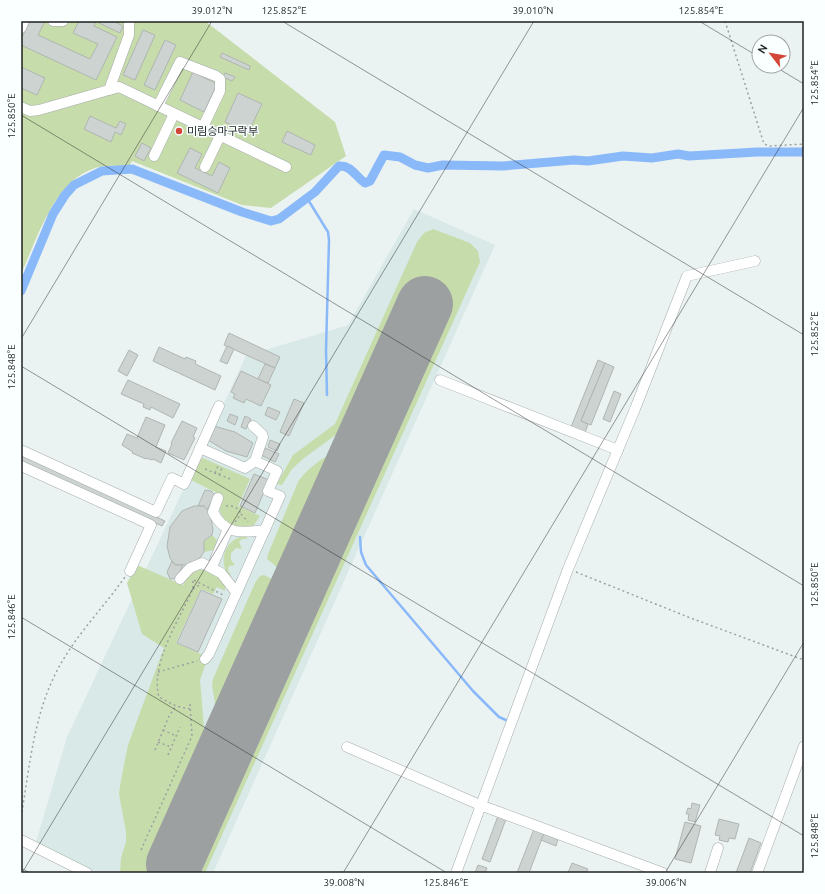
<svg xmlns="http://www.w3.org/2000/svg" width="825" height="894" viewBox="0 0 825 894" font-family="Ubuntu,'Noto Sans KR',sans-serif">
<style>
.built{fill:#d8e9e7}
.green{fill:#c7dcab}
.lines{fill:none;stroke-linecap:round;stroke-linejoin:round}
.stream{stroke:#8ab9fa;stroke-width:2.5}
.canal{stroke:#8ab9fa;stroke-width:9}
.runway{stroke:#9ca0a0;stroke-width:56}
.building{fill:#cdd3d0;stroke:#b0b5b2}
.minor-casing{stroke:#a5acac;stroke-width:11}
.path{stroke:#9ca1a1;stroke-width:1.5;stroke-dasharray:2 3;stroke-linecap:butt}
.minor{stroke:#fff;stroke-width:10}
.ticks{fill:none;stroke:#1f2121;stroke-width:1;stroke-opacity:0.45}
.poi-dot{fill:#d44638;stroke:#faffff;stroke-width:1.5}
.labels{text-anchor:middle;stroke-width:3;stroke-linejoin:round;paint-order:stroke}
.poi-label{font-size:11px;fill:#1f2121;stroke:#faffff;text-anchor:start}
.neatline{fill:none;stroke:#1f2121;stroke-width:1.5}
.ticks-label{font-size:10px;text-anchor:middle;fill:#1f2121}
</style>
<rect width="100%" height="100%" fill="#ebf2f2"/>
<path class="built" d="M414,209L495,245L213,873H97L36,842L67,737L246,356L348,325Z"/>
<g class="green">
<path d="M21,21H205L335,122L346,156L271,208L242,205L132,161L129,166C118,166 106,165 95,168C54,181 37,239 21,274Z"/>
<path d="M433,229L470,243L478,251L480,262L205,873H120L121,858L126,842V832L119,794L121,780L128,745L164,648L142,634L127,583L137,565L183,585C196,562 209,568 225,583V591L217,587L213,594L201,589L176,643L208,657L200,680L207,763L160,861L183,872L440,306L415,295L359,418L304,458L292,469L282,485L277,484L293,455L335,424L417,242L424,233Z"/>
<path d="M338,452L341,455L342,459L293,566L288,570L277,567L267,559L268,554L298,482C305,471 325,454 338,452Z"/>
<path d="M203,458L250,479L238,506L260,516L252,528C233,528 227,527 218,508L223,496L191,480L199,459Z"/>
<path d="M212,535L217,540L214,550L204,552V541Z"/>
<path d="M247,535V539H242L239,542L242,549L236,548L231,553V560L235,565L229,566L228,571L231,575L229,576C217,559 226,538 247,535Z"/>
<path d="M264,575L282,584L283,590L225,720L223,722L218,721L212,685L213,679L255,583L260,576Z"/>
</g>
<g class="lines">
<g class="stream">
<path d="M307,198L328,232L329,240L326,350L327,395"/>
<path d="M360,537L361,552L366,565L473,691L499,717L508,721"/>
</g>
<path class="canal" d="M21,291L53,214L65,195L74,185L102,171L132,169L242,212L271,221L279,219L315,192L339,166C351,165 356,177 365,183L370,181L384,155L400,157L415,165L428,168L443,165L503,166L574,160L588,161L623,156L652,158L678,154L689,156L757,152H804"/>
<path class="runway" d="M174,864L425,304"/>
</g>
<g class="building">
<path d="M30,21H45L38,35L90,59L98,44L73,33L79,21H96L94,26L117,37L96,80L21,45V39Z"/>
<path d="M100,21H113L123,26L120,33L99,23Z"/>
<path d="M143,30L155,35L135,80L123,75Z"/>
<path d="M165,40L176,45L155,90L144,85Z"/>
<path d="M222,53L250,66L249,70L220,57Z"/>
<path d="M21,67L45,78L37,95L21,88Z"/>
<path d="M193,72L217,84L204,112L180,100Z"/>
<path d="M225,73L235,77L232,81L223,77Z"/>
<path d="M238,93L262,104L248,133L225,122Z"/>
<path d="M90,116L116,128L120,121L126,124L121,135L115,132L111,142L84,129Z"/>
<path d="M287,131L315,145L311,155L282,142Z"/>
<path d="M142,143L151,148L144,161L135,156Z"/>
<path d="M190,148L202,154L195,168L212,176L219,162L230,168L218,193L177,173Z"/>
<path d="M229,333L280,357L275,368L224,345Z"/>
<path d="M227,346L234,349L227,364L220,361Z"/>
<path d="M159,347L185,359L186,357L196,361L195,364L221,376L215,390L153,361Z"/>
<path d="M129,350L138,355L127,376L118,371Z"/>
<path d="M598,360L605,363L581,421L588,424L585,433L571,427Z"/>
<path d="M605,363L614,367L591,425L581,421Z"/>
<path d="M265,364L275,368L268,383L258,379Z"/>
<path d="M241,371L271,385L261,406L246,399L244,403L233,398L235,394L231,392Z"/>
<path d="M128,380L180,404L173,418L151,407L150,410L143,407L144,404L121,394Z"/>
<path d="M614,391L621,394L610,422L603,419Z"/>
<path d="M294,399L304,403L289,436L280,432Z"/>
<path d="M268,407L280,412L276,420L265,415Z"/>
<path d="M230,414L238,417L235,425L227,421Z"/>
<path d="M245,416L251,419L246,429L241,427Z"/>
<path d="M146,417L165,425L156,447L166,451L161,463L153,459L152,460L146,458V459L132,453L133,452L122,445L127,434L137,438Z"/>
<path d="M182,421L197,428L193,437L195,438L184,460L168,453L172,444L171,443Z"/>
<path d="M214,426L235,432L253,443L247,457L226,451L208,440Z"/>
<path d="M270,440L280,444L277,451L268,447Z"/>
<path d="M265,448L279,454L275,462L261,455Z"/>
<path d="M21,454L165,521L162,526L21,461Z"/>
<path d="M254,474L269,480L255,513L240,506Z"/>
<path d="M205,490L211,491L215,495L207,510L204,506H198Z"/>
<path d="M194,506H204L210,513L213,530L212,535L204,541V552L198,560L186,565H175L170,558L167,546L170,527L182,511Z"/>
<path d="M172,561L175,565H183L177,578L170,579L167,572Z"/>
<path d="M201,590L222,599L198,652L177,643Z"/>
<path d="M692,803L700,805L695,822L688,820L689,814H686L688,808L691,809Z"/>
<path d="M498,816L506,819L490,862L482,859Z"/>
<path d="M719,819L739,824L735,839L729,838L728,842L719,840L720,836L715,835Z"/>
<path d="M685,822L701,826L691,863L675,859Z"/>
<path d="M534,829L544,833L529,873H517Z"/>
<path d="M544,834L558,839L556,846L541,840Z"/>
<path d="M749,838L761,843L750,873H736Z"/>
<path d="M572,863L588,869L586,873H568Z"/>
<path d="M478,865L487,868L485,873H475Z"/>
</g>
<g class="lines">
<g class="minor-casing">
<g id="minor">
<path d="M53,21H63"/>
<path d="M21,28L24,21"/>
<path d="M109,90L129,35V21"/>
<path d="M158,106L180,62L216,76L220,79V91L203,127"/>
<path d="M21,107L30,111L39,110L119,87L286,167"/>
<path d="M154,156L174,114"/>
<path d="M205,167L220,136"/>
<path d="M440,380L618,450"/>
<path d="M200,448L245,468L255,461L263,437L262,434L253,426"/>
<path d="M21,450L156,512L172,478L184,484L219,406"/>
<path d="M21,466L151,525L130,571"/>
<path d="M218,498L213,512C224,535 242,533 265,530"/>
<path d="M212,567L228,529"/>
<path d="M180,579L190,568L202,563L221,573L236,592"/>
<path d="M205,659L209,654L280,496L268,491L277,471L255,461"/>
<path d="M347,747L480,805L663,873"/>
<path d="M21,840L87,873"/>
<path d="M456,873L568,569L635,409L687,276L755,261"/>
<path d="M710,873L718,848"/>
<path d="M757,873L804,746"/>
</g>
</g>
<g class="path">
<path d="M725,21L764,144L770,146L804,144"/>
<path d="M205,469L230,479"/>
<path d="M215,473L218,466"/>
<path d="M219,475L222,468"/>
<path d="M226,506C233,505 239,508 241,514"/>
<path d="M235,522L241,514L248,522"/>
<path d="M576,572L688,617L804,660"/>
<path d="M194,580L225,596"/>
<path d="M193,589L201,584"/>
<path d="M158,672L197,661"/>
<path d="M190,709L176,706L159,697C150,664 179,620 193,589V579"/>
<path d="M163,730L176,736"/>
<path d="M158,742L171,747"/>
<path d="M155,750L169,716L176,706"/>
<path d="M168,755L180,727"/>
<path d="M21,817C29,772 33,721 53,679C70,641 101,611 125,577"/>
<path d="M141,850L192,736L190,704"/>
</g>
<use href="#minor" class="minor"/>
</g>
<path class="ticks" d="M282,21L804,335M699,21L759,57M774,66L804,84M21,115L804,586M21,339L212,21M21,366L804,836M21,617L447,873M21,868L30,873M22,873L534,21M343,873L804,107M665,873L804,642"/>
<circle class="poi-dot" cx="179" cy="131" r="4"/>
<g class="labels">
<g class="poi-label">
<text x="187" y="135">미림승마구락부</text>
</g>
</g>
<rect width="825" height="894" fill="none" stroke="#faffff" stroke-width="44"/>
<g transform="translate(771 54) rotate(301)"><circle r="19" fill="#faffff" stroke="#a2a6a6"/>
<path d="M0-3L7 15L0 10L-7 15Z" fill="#d44638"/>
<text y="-6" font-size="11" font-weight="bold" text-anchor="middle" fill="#1f2121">N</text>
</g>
<rect x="22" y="22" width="781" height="850" class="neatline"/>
<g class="ticks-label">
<text x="212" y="14">39.012°N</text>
<text x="284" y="14">125.852°E</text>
<text x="533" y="14">39.010°N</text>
<text x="701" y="14">125.854°E</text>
<text transform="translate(814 83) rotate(-90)" y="4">125.854°E</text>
<text transform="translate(11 116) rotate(-90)" y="4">125.850°E</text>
<text transform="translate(814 334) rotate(-90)" y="4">125.852°E</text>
<text transform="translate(11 367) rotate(-90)" y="4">125.848°E</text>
<text transform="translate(814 585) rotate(-90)" y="4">125.850°E</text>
<text transform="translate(11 617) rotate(-90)" y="4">125.846°E</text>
<text transform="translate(814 836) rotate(-90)" y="4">125.848°E</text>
<text x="344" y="886">39.008°N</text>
<text x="446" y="886">125.846°E</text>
<text x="666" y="886">39.006°N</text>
</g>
</svg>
